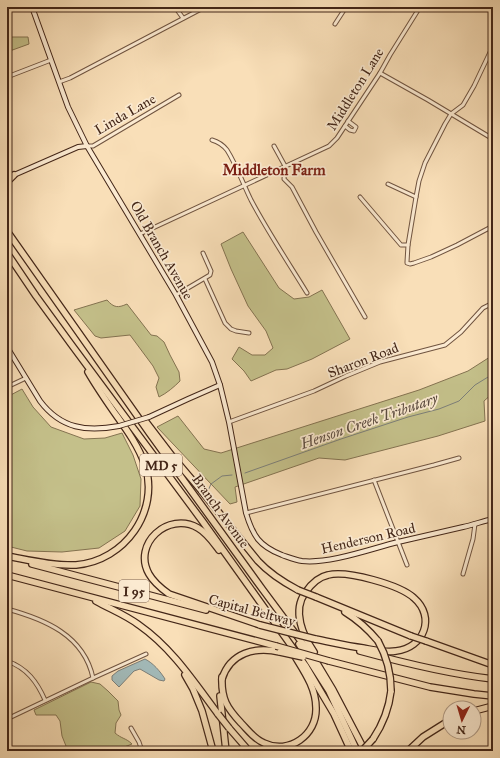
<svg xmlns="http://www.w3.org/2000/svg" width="500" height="758" viewBox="0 0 500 758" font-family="'IM FELL Great Primer',serif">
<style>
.green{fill:#c4c08a;stroke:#847351}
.water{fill:#a2bab9;stroke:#7c7f79}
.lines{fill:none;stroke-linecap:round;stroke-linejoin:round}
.stream{stroke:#7c7f79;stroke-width:1}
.street-casing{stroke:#705440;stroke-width:5}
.secondary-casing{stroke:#432618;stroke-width:6}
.highway-casing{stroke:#432618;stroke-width:8}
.street{stroke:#fbead1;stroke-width:3}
.secondary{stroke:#fbead1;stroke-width:4}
.highway{stroke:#f9dfb8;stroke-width:5.5}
.secondary-bridge-casing{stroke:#432618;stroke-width:6;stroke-linecap:butt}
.highway-bridge-casing{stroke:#432618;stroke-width:8;stroke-linecap:butt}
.secondary-bridge{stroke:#fbead1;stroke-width:4}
.highway-bridge{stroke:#f9dfb8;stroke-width:5.5}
.labels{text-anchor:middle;stroke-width:3.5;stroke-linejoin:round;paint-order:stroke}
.shield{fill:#fbead1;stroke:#7a6150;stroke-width:1}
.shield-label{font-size:13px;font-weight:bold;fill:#432618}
.street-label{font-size:14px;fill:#432618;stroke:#fbead1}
.neighbourhood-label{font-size:15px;font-weight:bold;fill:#7a1f14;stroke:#fbead1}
.water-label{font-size:15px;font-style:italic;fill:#5b4b40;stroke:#fbead1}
</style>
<rect width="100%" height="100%" fill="#f9dfb8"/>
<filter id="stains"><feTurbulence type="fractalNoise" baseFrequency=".005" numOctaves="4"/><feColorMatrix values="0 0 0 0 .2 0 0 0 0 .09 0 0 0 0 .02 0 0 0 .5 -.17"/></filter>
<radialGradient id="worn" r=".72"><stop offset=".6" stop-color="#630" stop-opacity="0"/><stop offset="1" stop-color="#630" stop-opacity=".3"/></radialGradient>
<g class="green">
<path d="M7,35L10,37H28L29,44L7,52Z"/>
<path d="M243,232L279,288L294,299L309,297L322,290L350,339L312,359L287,369L276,370L251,381L244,371L232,359L239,347L252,355H265L273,348L266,331L248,306L231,269L221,244Z"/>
<path d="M107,300C114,308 118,308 127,304L151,335L157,336L164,342L170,355L179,372L180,381C174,387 167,393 159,397L156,387L159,378L153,366L130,335L101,338L95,336L74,310Z"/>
<path d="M493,355V393L484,401L485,421L438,436L345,460L319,458L235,487L237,502L230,504L157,427L178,416L204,449L221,453L419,390L468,371Z"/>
<path d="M22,389L33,407L51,427L84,439L105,438L122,433L133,455L141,479L140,506L125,531L99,548L62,552L27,551L7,546V397Z"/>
<path d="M91,682L100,684L108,691L118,701L119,710L121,715L116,723L115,733C122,739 126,738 132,744L114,751H68L62,736L60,721L56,715H36L34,710Z"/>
</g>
<path class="water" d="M145,659C153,663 160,671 165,679L164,681L159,680L140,669L134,671L119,687L112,680V676L118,671Z"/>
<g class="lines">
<g class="stream">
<path d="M245,473L341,439L408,417L439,409L459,401L475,385L493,374"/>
<path d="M207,493L211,484L222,476L232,475"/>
</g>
<g class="street-casing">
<g id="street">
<path d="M175,7L183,18"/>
<path d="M335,24L346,7"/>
<path d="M493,46L474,86L463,105L451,114L445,124L425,163L419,181L416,197L408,245L407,262V263L410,264L414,263L431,257L457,245L493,226"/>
<path d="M380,73L428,100L493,139"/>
<path d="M7,77L51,60"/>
<path d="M59,82L70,78L110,57L205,7"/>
<path d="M345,126L350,130L354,131L356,127L348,121"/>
<path d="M212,140C219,142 223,145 227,150C237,166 243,184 251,200C268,232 288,262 307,293"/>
<path d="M87,146H93L179,95"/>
<path d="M274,146L285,166L284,179L292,187L316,232L365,317"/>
<path d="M388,184L416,197"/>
<path d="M360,197L401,245H408"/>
<path d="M140,234L329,146L337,138L380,73L390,55L420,7"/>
<path d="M205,279L225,323L231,329L236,331L249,333"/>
<path d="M176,295L210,275L211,271L203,253"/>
<path d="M7,387L26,378"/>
<path d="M229,422L314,391L346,376L380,362L445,345L461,332L483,308L493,303"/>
<path d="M374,480L407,565"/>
<path d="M246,513L434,465L459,458"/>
<path d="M490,520L493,525"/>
<path d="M463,574L473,539L475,524"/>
<path d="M7,609C44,619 84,635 93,678"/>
<path d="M7,661C27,668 37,682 45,700"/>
<path d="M7,719L93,678L146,654"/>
<path d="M131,728L139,742L142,751"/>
</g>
</g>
<g class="secondary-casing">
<g id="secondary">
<path d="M32,7L68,107L87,146L176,295L212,362L220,385L229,422L246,513C253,536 259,546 282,555C288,557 295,560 302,561C330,564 370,549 398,542C420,537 442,532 463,527C473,525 483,521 493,519"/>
<path d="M14,175L78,147L87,146"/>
<path d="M7,347L40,401C61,429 87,432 119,426"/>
<path d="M149,417L188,399L220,385"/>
</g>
</g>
<g class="highway-casing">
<g id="highway">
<path d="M7,182L14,175"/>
<path d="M7,231L150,434L263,590L315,660L333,690L365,751"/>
<path d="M7,253L36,296L71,344L203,522L305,665L334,714L351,751"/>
<path d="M146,422L172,456L200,489L258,561C270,574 283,582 298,590"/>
<path d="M219,550C213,542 207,533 198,528C168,511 132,544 149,574C154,583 162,589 169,594L260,625"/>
<path d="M7,556C29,560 53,566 76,565C125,561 160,511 145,465C138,445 126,429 114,412C105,399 96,386 88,372"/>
<path d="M32,564L206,610"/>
<path d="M7,575L276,646"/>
<path d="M316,597L411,636"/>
<path d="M96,601C110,609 126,615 139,625C172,648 194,682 218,714"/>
<path d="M345,612C358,620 368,629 378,641"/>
<path d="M426,641L493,665"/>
<path d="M299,644L329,691L357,751"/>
<path d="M360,651C404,663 448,674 493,679"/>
<path d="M314,652C303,636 292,611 305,593C311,584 318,577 328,575C347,570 400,585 414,598C436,617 424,648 396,651C385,653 374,650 363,648C347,646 331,642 315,639"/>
<path d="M329,661L430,687L474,694L493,696"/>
<path d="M185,675L193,689L202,711L213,751"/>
<path d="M222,677C221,699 227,708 241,723C248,730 254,739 264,743C289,755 317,735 316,708C316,687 303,670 293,653"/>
<path d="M222,679C230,653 255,646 280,652"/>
<path d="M220,696L226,751"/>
<path d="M474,711L493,706"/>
<path d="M229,728L249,751"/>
<path d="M373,739C383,724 389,709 391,691"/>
<path d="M408,751L423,737L450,720"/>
</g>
</g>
<use href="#street" class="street"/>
<use href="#secondary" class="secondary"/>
<use href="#highway" class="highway"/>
<g class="secondary-bridge-casing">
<path id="secondary-bridge" d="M119,426L149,417"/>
</g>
<g class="highway-bridge-casing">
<g id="highway-bridge">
<path d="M298,590L316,597"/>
<path d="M260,625L315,639"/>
<path d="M411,636L426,641"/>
<path d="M378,641C387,657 391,673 391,691"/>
<path d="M276,646L329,661"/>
<path d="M280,652L303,657"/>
<path d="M218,714L229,728"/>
<path d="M362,751L373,739"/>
</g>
</g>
<use href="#secondary-bridge" class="secondary-bridge"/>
<use href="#highway-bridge" class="highway-bridge"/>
</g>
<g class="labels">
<g class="shield">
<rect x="140" y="454" width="42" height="22" rx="3"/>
<rect x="119" y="580" width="30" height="22" rx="3"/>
</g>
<g class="shield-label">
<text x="161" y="470">MD 5</text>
<text x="134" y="596">I 95</text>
</g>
<g class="street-label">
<text transform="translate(355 89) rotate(-58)" y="5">Middleton Lane</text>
<text transform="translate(125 114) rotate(-30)" y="5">Linda Lane</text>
<text transform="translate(162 250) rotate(60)" y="5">Old Branch Avenue</text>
<text transform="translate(363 360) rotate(-21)" y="5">Sharon Road</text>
<text transform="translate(221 511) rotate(54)" y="5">Branch Avenue</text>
<text transform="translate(368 538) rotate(-13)" y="5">Henderson Road</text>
<text transform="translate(252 610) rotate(15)" y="5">Capital Beltway</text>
</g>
<g class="neighbourhood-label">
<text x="274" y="175">Middleton Farm</text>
</g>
<g class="water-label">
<text transform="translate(369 421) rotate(-19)" y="5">Henson Creek Tributary</text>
</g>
</g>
<rect width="500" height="758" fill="none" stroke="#f9dfb8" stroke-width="24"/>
<rect x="8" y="8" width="484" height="742" fill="none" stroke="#432618" stroke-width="2"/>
<rect x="12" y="12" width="476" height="734" fill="none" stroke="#432618"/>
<g transform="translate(462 720) rotate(185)"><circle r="19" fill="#fbead1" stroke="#b19c87"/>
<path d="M0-3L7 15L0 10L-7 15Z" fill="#8f2418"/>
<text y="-6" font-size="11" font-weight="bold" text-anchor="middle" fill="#432618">N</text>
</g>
<rect width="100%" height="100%" filter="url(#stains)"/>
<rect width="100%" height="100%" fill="url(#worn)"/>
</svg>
